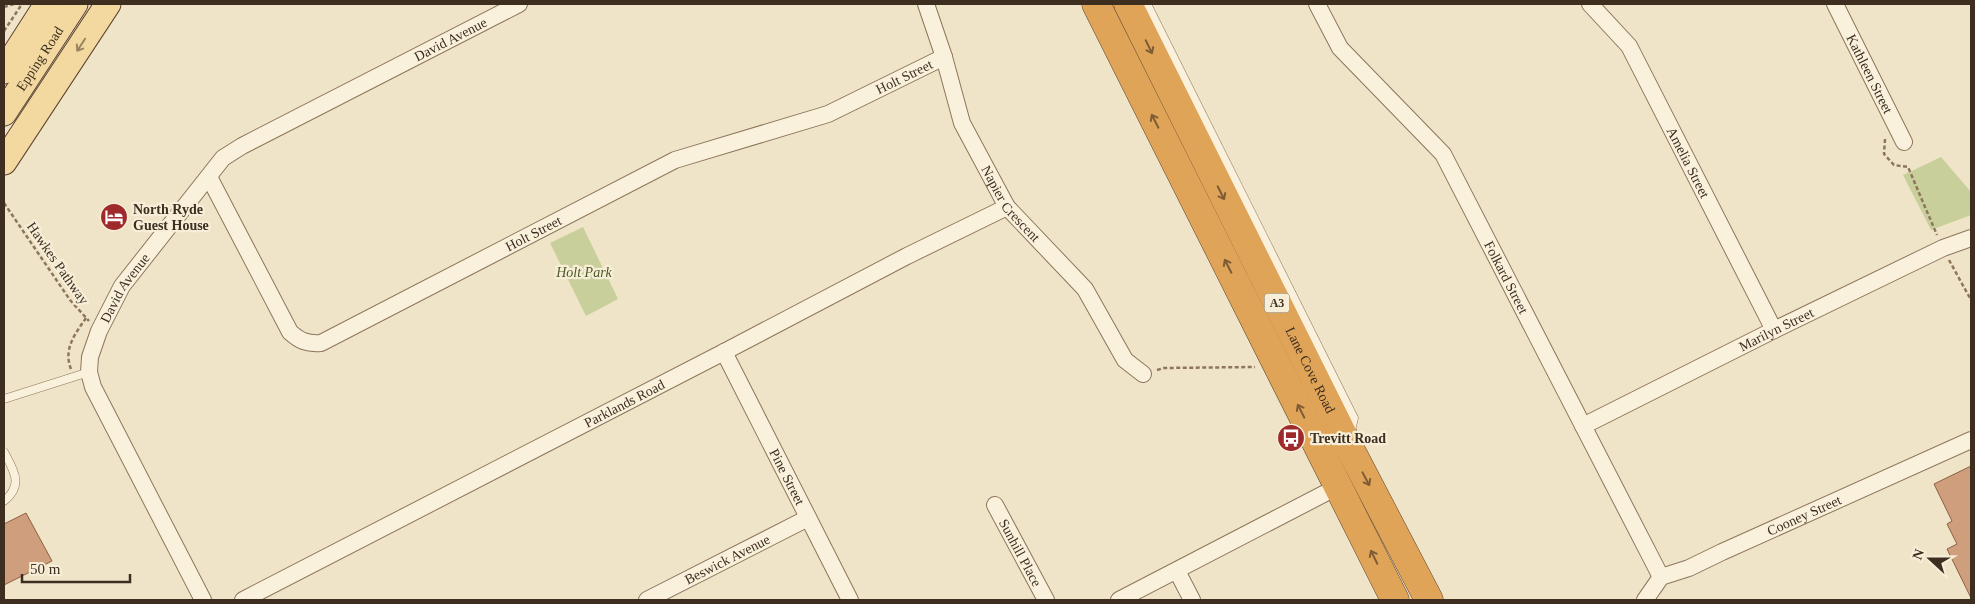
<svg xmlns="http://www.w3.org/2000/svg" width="1975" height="604" viewBox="0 0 1975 604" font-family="Georgia,serif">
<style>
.green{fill:#c9cf9b}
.building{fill:#cf9f7d;stroke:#8d5f41}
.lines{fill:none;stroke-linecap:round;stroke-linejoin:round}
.lane-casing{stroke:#8d765c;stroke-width:9}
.street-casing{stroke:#8d765c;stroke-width:18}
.primary-casing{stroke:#5b4430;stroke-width:27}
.highway-casing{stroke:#5b4430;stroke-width:29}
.path{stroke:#8d765c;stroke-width:2.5;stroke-dasharray:4 2.5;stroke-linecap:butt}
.lane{stroke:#faf1dc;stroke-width:8}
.street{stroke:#faf1dc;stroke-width:16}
.primary{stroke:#f3d9a0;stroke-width:25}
.highway{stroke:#e0a458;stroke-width:28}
.oneway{stroke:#988460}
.oneway2{stroke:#7e5d36}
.labels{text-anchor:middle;stroke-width:4.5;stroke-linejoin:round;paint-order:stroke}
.shield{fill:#f7eed8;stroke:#756857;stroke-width:1}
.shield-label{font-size:12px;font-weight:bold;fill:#3d2e20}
.street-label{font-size:14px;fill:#3d2e20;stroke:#f7eed8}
.poi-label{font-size:14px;font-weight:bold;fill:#3d2e20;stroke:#f7eed8;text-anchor:start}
.park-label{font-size:14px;font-style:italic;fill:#4d5a26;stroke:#f7eed8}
</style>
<rect width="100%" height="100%" fill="#f0e4c8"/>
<g class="green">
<path d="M1941,157L1971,192V215L1931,230L1903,175Z"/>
<path d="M583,227L618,299L586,316L550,243Z"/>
</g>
<g class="building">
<path d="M1971,466V598L1947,549L1957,544L1947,524L1952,521L1934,484Z"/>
<path d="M26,513L52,561L4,585V524Z"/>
</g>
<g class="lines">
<g class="lane-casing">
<g id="lane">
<path d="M1147,4L1354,418L1350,435"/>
<path d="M4,399L89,372"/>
<path d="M4,452C14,471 24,485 4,501"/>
</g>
</g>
<g class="street-casing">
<g id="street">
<path id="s1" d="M926,4L944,57L962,123L1007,207L1085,289L1125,360L1143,374"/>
<path id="s2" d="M1317,4L1340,48L1443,154L1661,577"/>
<path id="s3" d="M1590,4L1629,46L1774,330"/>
<path id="s4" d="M1835,4L1904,142"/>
<path id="s5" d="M209,177L290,332C300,341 307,344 321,343L675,160L828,114L944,57"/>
<path id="s6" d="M724,352L850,600"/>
<path id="s7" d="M1583,426L1774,330L1943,248L1971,238"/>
<path id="s8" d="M995,505L1046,600"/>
<path d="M1177,571L1192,600"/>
<path id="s9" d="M203,600L93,387L89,372L90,357L99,331L122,286L223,158L242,146L519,4"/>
<path id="s10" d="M243,600L724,352L907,256L1007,207"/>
<path id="s11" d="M647,600L808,518"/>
<path d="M1119,600L1339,486"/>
<path id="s12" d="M1645,600L1661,577L1689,568L1722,552L1971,440"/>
</g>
</g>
<g class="primary-casing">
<g id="primary">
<path d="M4,71L47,4"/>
<path id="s13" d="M4,113L75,4"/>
<path d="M4,162L108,4"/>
</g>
</g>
<g class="highway-casing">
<g id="highway">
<path d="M1096,4L1395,600"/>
<path id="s14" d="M1128,4L1346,441L1429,600"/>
</g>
</g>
<g class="path">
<path d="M4,7L14,4"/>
<path d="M4,31L22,4"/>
<path d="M1885,139L1884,154L1894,165L1908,167L1937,235"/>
<path d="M4,203L70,300L89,321"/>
<path d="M1949,260L1971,300"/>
<path d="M71,369C63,349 75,334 86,318"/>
<path d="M1157,370L1164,368L1255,367"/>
</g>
<use href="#lane" class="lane"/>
<use href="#street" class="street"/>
<use href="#primary" class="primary"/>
<use href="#highway" class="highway"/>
</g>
<defs><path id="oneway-shaft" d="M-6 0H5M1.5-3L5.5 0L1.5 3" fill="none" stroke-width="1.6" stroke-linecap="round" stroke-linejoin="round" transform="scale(1.25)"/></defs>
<use class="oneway" href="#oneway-shaft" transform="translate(81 45) rotate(123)"/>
<g class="oneway2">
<use href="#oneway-shaft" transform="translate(1149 47) rotate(64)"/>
<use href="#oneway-shaft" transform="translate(1155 121) rotate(-117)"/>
<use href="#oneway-shaft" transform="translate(1221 193) rotate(63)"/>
<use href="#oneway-shaft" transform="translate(1228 266) rotate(-117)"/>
<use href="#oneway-shaft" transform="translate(1301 411) rotate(-117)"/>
<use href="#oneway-shaft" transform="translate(1366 479) rotate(62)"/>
<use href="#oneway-shaft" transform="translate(1374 557) rotate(-116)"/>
</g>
<defs>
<g id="hotel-disc" transform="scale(1.4375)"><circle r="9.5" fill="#9e2a2b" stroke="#f7eed8"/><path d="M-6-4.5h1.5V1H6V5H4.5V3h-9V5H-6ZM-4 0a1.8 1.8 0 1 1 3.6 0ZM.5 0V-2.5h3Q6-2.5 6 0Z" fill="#fff"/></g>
<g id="bus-disc" transform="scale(1.4375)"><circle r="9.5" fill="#9e2a2b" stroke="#f7eed8"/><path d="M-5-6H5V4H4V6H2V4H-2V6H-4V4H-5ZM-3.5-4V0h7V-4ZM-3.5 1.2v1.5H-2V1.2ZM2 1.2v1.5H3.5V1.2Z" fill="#fff"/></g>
</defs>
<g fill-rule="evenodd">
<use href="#hotel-disc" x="114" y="217"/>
<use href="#bus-disc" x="1291" y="438"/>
</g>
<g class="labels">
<rect class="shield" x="1264.5" y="293.5" width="25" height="19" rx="4"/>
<g class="shield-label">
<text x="1277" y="307">A3</text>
</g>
<g class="street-label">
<text dy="5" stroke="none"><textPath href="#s9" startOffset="768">David Avenue</textPath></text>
<text dy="5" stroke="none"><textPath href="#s13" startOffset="65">Epping Road</textPath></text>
<text dy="5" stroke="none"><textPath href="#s4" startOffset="78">Kathleen Street</textPath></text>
<text dy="5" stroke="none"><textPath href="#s5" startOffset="852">Holt Street</textPath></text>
<text dy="5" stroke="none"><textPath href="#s3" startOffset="188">Amelia Street</textPath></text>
<text dy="5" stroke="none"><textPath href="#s1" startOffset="219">Napier Crescent</textPath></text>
<text dy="5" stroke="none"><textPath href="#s5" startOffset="448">Holt Street</textPath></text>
<text transform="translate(58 263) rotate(55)" y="5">Hawkes Pathway</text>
<text dy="5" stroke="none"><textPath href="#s2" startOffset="336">Folkard Street</textPath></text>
<text dy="5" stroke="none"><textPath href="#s9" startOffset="348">David Avenue</textPath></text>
<text dy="5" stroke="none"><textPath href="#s7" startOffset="216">Marilyn Street</textPath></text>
<text dy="5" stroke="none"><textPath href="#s14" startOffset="409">Lane Cove Road</textPath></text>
<text dy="5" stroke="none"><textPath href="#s10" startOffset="429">Parklands Road</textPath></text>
<text dy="5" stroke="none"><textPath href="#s6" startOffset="140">Pine Street</textPath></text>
<text dy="5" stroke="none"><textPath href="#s12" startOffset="184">Cooney Street</textPath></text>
<text dy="5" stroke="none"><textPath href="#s8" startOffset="54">Sunhill Place</textPath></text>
<text dy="5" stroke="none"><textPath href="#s11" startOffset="90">Beswick Avenue</textPath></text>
</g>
<g class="poi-label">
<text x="133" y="214">North Ryde<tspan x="133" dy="16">Guest House</tspan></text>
<text x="1310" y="443">Trevitt Road</text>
</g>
<g class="park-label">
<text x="584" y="277">Holt Park</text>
</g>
</g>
<rect width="1975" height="604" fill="none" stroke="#3d2e20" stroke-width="10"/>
<g transform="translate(1930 559) rotate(291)" stroke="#f7eed8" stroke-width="4" paint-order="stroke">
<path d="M0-4L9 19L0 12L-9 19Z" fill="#3d2e20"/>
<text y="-8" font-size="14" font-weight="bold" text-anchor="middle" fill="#3d2e20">N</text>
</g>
<path d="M22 574v8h108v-8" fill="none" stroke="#3d2e20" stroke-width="2.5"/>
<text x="30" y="574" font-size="15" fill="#3d2e20" stroke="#f7eed8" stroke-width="4" paint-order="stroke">50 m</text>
</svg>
